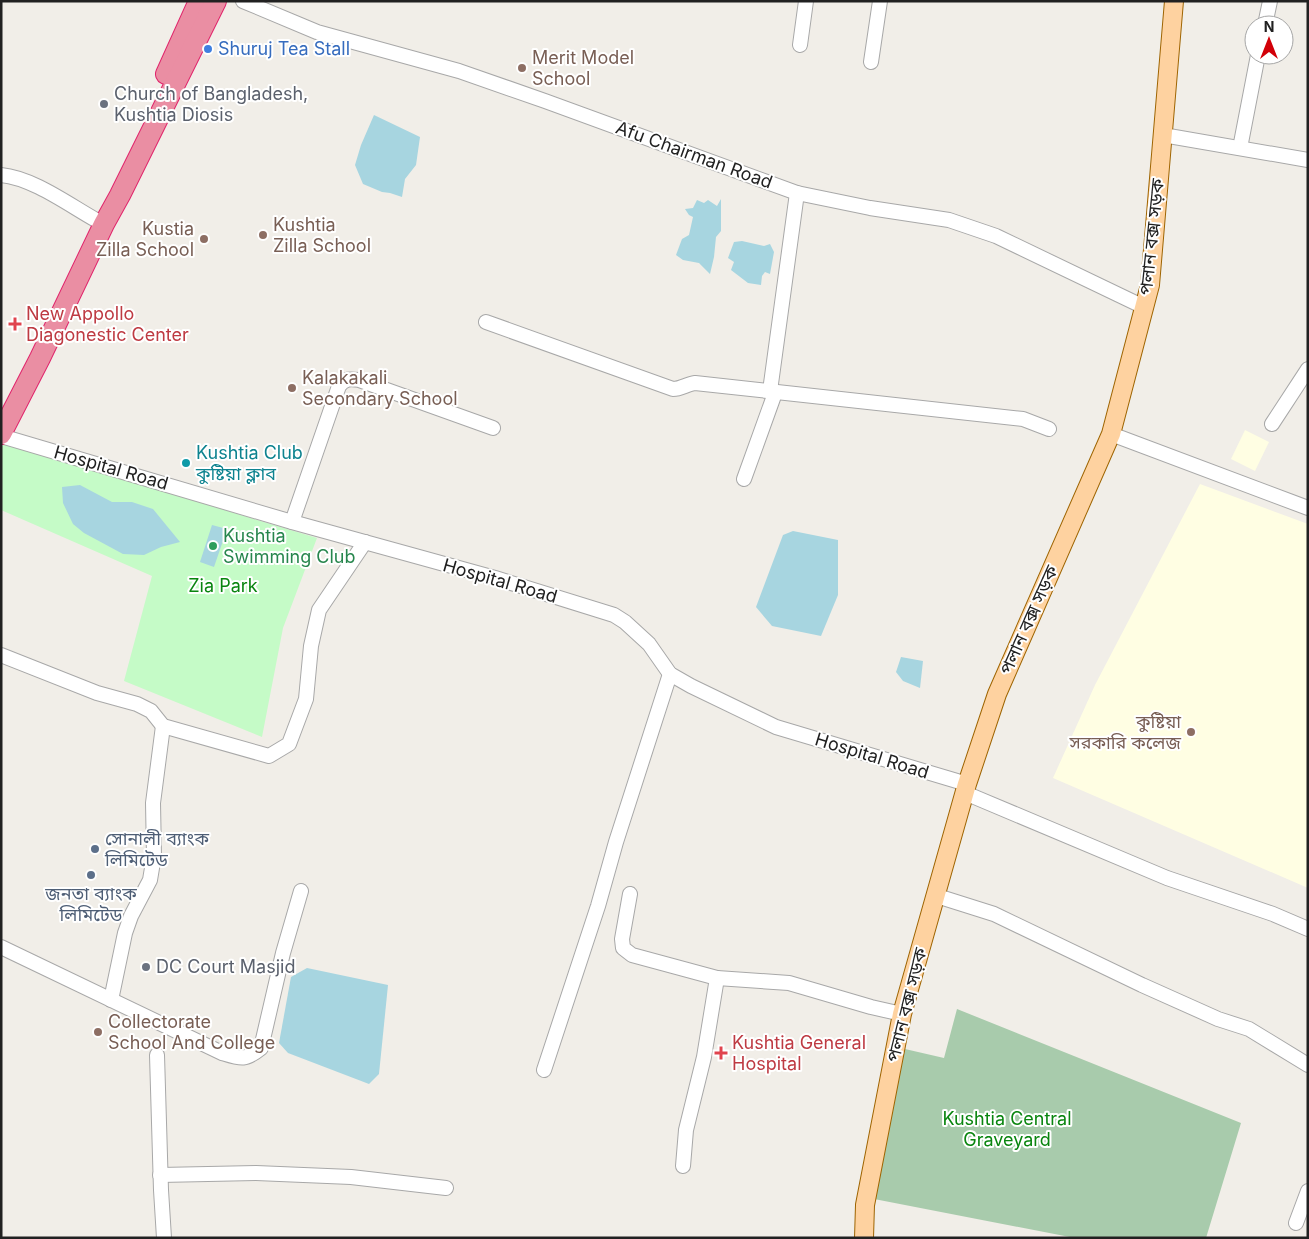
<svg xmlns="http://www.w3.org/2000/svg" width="1309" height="1239" viewBox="0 0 1309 1239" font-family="Inter,'Noto Sans Bengali',sans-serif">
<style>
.education{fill:#fffee3}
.cemetery{fill:#a8cbac}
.park{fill:#c5fbc7}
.water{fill:#a7d5e0}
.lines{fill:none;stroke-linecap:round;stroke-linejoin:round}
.minor-casing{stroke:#a8a8a8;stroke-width:16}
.major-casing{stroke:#9e6400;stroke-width:20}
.highway-casing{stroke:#e0246b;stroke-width:22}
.minor{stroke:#fff;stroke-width:14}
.major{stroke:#fed2a0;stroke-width:18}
.highway{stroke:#ea8ea3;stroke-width:20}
.shop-dot{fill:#3f7fe0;stroke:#fff;stroke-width:2}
.education-dot{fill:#8d6e63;stroke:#fff;stroke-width:2}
.worship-dot{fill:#6b7280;stroke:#fff;stroke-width:2}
.health-dot{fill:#e0444e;stroke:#fff;stroke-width:2}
.culture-dot{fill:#0f9aa8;stroke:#fff;stroke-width:2}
.leisure-dot{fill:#2e9e5b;stroke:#fff;stroke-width:2}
.service-dot{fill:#5c6f8a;stroke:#fff;stroke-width:2}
.labels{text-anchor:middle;stroke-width:4;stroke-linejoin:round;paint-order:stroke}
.shop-label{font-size:18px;fill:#366cbe;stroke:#fff;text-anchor:start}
.education-label{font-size:18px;fill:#785e54;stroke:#fff;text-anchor:start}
.worship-label{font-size:18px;fill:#5b616d;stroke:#fff;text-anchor:start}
.street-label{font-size:18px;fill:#212121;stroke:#fff}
.health-label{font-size:18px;fill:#be3a42;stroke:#fff;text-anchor:start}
.culture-label{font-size:18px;fill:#0d838f;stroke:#fff;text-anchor:start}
.leisure-label{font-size:18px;fill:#27864d;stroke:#fff;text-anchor:start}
.park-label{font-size:18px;fill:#09850f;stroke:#fff}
.service-label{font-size:18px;fill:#4e5e75;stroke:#fff;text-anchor:start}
</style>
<rect width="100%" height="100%" fill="#f1eee8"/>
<g class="education">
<path d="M1245,430L1269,442L1255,471L1231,459Z"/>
<path d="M1200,484L1308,524V888L1053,778L1095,685Z"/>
</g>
<path class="cemetery" d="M957,1009L1241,1123L1206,1238H1075L869,1198L905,1049L944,1058Z"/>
<path class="park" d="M4,443L317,538L283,628L262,737L124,681L152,576L1,510V448Z"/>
<g class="water">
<path d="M374,115L420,137L416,165L405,179L402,197L390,193L382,192L363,184L355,165L361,145Z"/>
<path d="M721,199V231L716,237L714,257L710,274L699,263L683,260L676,255L682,239L689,235L693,217L689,215L685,209L693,208L697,200L704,203L708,200L717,206Z"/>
<path d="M742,241L764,246L770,244L774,252L770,274L765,272L762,276L761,285L748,283L731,270L734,262L728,258L734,242Z"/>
<path d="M80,485L112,502H132L153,509L180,542L161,547L144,555L123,554L84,533L73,524L63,503L62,487Z"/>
<path d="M212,525L227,529L214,567L200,562Z"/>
<path d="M793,531L838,540V595L821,636L772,626L756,607L783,535Z"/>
<path d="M901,657L923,661L920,688L903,681L896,672Z"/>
<path d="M307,968L388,985L379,1074L369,1084L288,1053L279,1043L291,977Z"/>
</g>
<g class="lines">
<g class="minor-casing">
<g id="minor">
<path d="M243,1L317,32L459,71L545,101L797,193L870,208L949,220L996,236L1144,307"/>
<path d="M1265,25L1270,1"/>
<path d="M800,45L806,1"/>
<path d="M871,62L880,1"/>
<path d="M1163,135L1308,160"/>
<path d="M1240,148L1258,55"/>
<path d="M1,175C33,178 69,205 96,220"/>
<path d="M486,322L673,389C681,389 687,384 695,383L1023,419L1049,429"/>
<path d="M770,391L797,193"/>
<path d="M1272,424L1308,369"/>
<path d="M1111,434L1308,508"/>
<path d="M1,436L292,522L495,578L614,615L625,622L649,644L670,674L691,686L776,727L967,784"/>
<path d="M744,479L775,393"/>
<path d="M292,522L339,386C345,378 351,379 359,380L493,428"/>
<path d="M1,655L97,693L137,704L151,711L163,726L269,756L289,744L306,699L311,646L319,610L365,542"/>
<path d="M965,793L1167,878L1273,914L1308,929"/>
<path d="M630,894L622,939L623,948L632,955L717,978L704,1057L686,1130L683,1166"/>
<path d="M937,896L994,914L1142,985L1218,1019L1249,1029L1308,1065"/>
<path d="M1,947L222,1053C241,1059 245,1061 261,1048L283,953L301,891"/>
<path d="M717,978L789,983L871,1007L902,1014"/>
<path d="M111,1000L125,933L131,916L150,880L154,856L153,803L163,726"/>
<path d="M157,1055L161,1190L164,1238"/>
<path d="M544,1070L598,906L616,842L670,674"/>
<path d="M160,1175L256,1173L351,1177L446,1188"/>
<path d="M1296,1223L1308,1191"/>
</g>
</g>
<g class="major-casing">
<path id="major" d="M864,1238L865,1205L902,1014L967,784L997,694L1111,434L1150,285L1174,1"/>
</g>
<g class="highway-casing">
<g id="highway">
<path d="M166,74L199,1"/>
<path d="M1,434L40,358L104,224L120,195L216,1"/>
</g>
</g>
<use href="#minor" class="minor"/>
<use href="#major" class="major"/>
<use href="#highway" class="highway"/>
</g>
<circle class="shop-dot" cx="208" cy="49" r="5"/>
<g class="education-dot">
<circle cx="522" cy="68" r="5"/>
<circle cx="263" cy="235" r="5"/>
<circle cx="204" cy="239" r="5"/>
<circle cx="292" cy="388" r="5"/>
<circle cx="1191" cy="732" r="5"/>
<circle cx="98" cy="1032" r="5"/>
</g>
<g class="worship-dot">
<circle cx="104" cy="104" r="5"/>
<circle cx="146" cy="967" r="5"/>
</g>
<g class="health-dot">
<path d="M12.5 316.5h5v5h5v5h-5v5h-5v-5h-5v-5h5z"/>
<path d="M718.5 1045.5h5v5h5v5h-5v5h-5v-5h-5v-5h5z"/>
</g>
<circle class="culture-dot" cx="186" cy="463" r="5"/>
<circle class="leisure-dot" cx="213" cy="546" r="5"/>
<g class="service-dot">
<circle cx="95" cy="849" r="5"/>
<circle cx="91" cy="875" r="5"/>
</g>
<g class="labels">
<g class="shop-label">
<text x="218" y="55">Shuruj Tea Stall</text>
</g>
<g class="education-label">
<text x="532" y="64">Merit Model<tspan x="532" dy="21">School</tspan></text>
<text x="273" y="231">Kushtia<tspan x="273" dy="21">Zilla School</tspan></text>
<text x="194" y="235" text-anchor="end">Kustia<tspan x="194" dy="21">Zilla School</tspan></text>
<text x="302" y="384">Kalakakali<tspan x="302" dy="21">Secondary School</tspan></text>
<text x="1181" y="728" text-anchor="end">কুষ্টিয়া<tspan x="1181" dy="21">সরকারি কলেজ</tspan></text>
<text x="108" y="1028">Collectorate<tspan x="108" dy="21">School And College</tspan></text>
</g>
<g class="worship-label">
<text x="114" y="100">Church of Bangladesh,<tspan x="114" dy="21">Kushtia Diosis</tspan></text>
<text x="156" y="973">DC Court Masjid</text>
</g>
<g class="street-label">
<text transform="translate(694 155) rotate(20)" y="6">Afu Chairman Road</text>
<text transform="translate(1152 237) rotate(-84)" y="6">পলান বক্স সড়ক</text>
<text transform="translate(111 468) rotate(16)" y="6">Hospital Road</text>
<text transform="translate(500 581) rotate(16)" y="6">Hospital Road</text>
<text transform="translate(1029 620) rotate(-66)" y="6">পলান বক্স সড়ক</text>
<text transform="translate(872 756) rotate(17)" y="6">Hospital Road</text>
<text transform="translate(907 1005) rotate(-76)" y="6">পলান বক্স সড়ক</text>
</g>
<g class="health-label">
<text x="26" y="320">New Appollo<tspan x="26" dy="21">Diagonestic Center</tspan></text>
<text x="732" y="1049">Kushtia General<tspan x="732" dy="21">Hospital</tspan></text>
</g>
<g class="culture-label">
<text x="196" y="459">Kushtia Club<tspan x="196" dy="21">কুষ্টিয়া ক্লাব</tspan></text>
</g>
<g class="leisure-label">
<text x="223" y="542">Kushtia<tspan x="223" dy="21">Swimming Club</tspan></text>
</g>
<g class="park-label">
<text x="223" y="592">Zia Park</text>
<text x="1007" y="1125">Kushtia Central<tspan x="1007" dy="21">Graveyard</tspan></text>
</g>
<g class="service-label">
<text x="105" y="845">সোনালী ব্যাংক<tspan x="105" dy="21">লিমিটেড</tspan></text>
<text x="91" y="900" text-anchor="middle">জনতা ব্যাংক<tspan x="91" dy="21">লিমিটেড</tspan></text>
</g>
</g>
<rect width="1309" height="1239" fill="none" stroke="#212121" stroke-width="5"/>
<g transform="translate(1269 40)"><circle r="24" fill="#ffffff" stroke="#a6a6a6"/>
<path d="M0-4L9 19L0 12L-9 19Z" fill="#d20008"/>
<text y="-8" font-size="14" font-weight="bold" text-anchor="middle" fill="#212121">N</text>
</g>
</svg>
